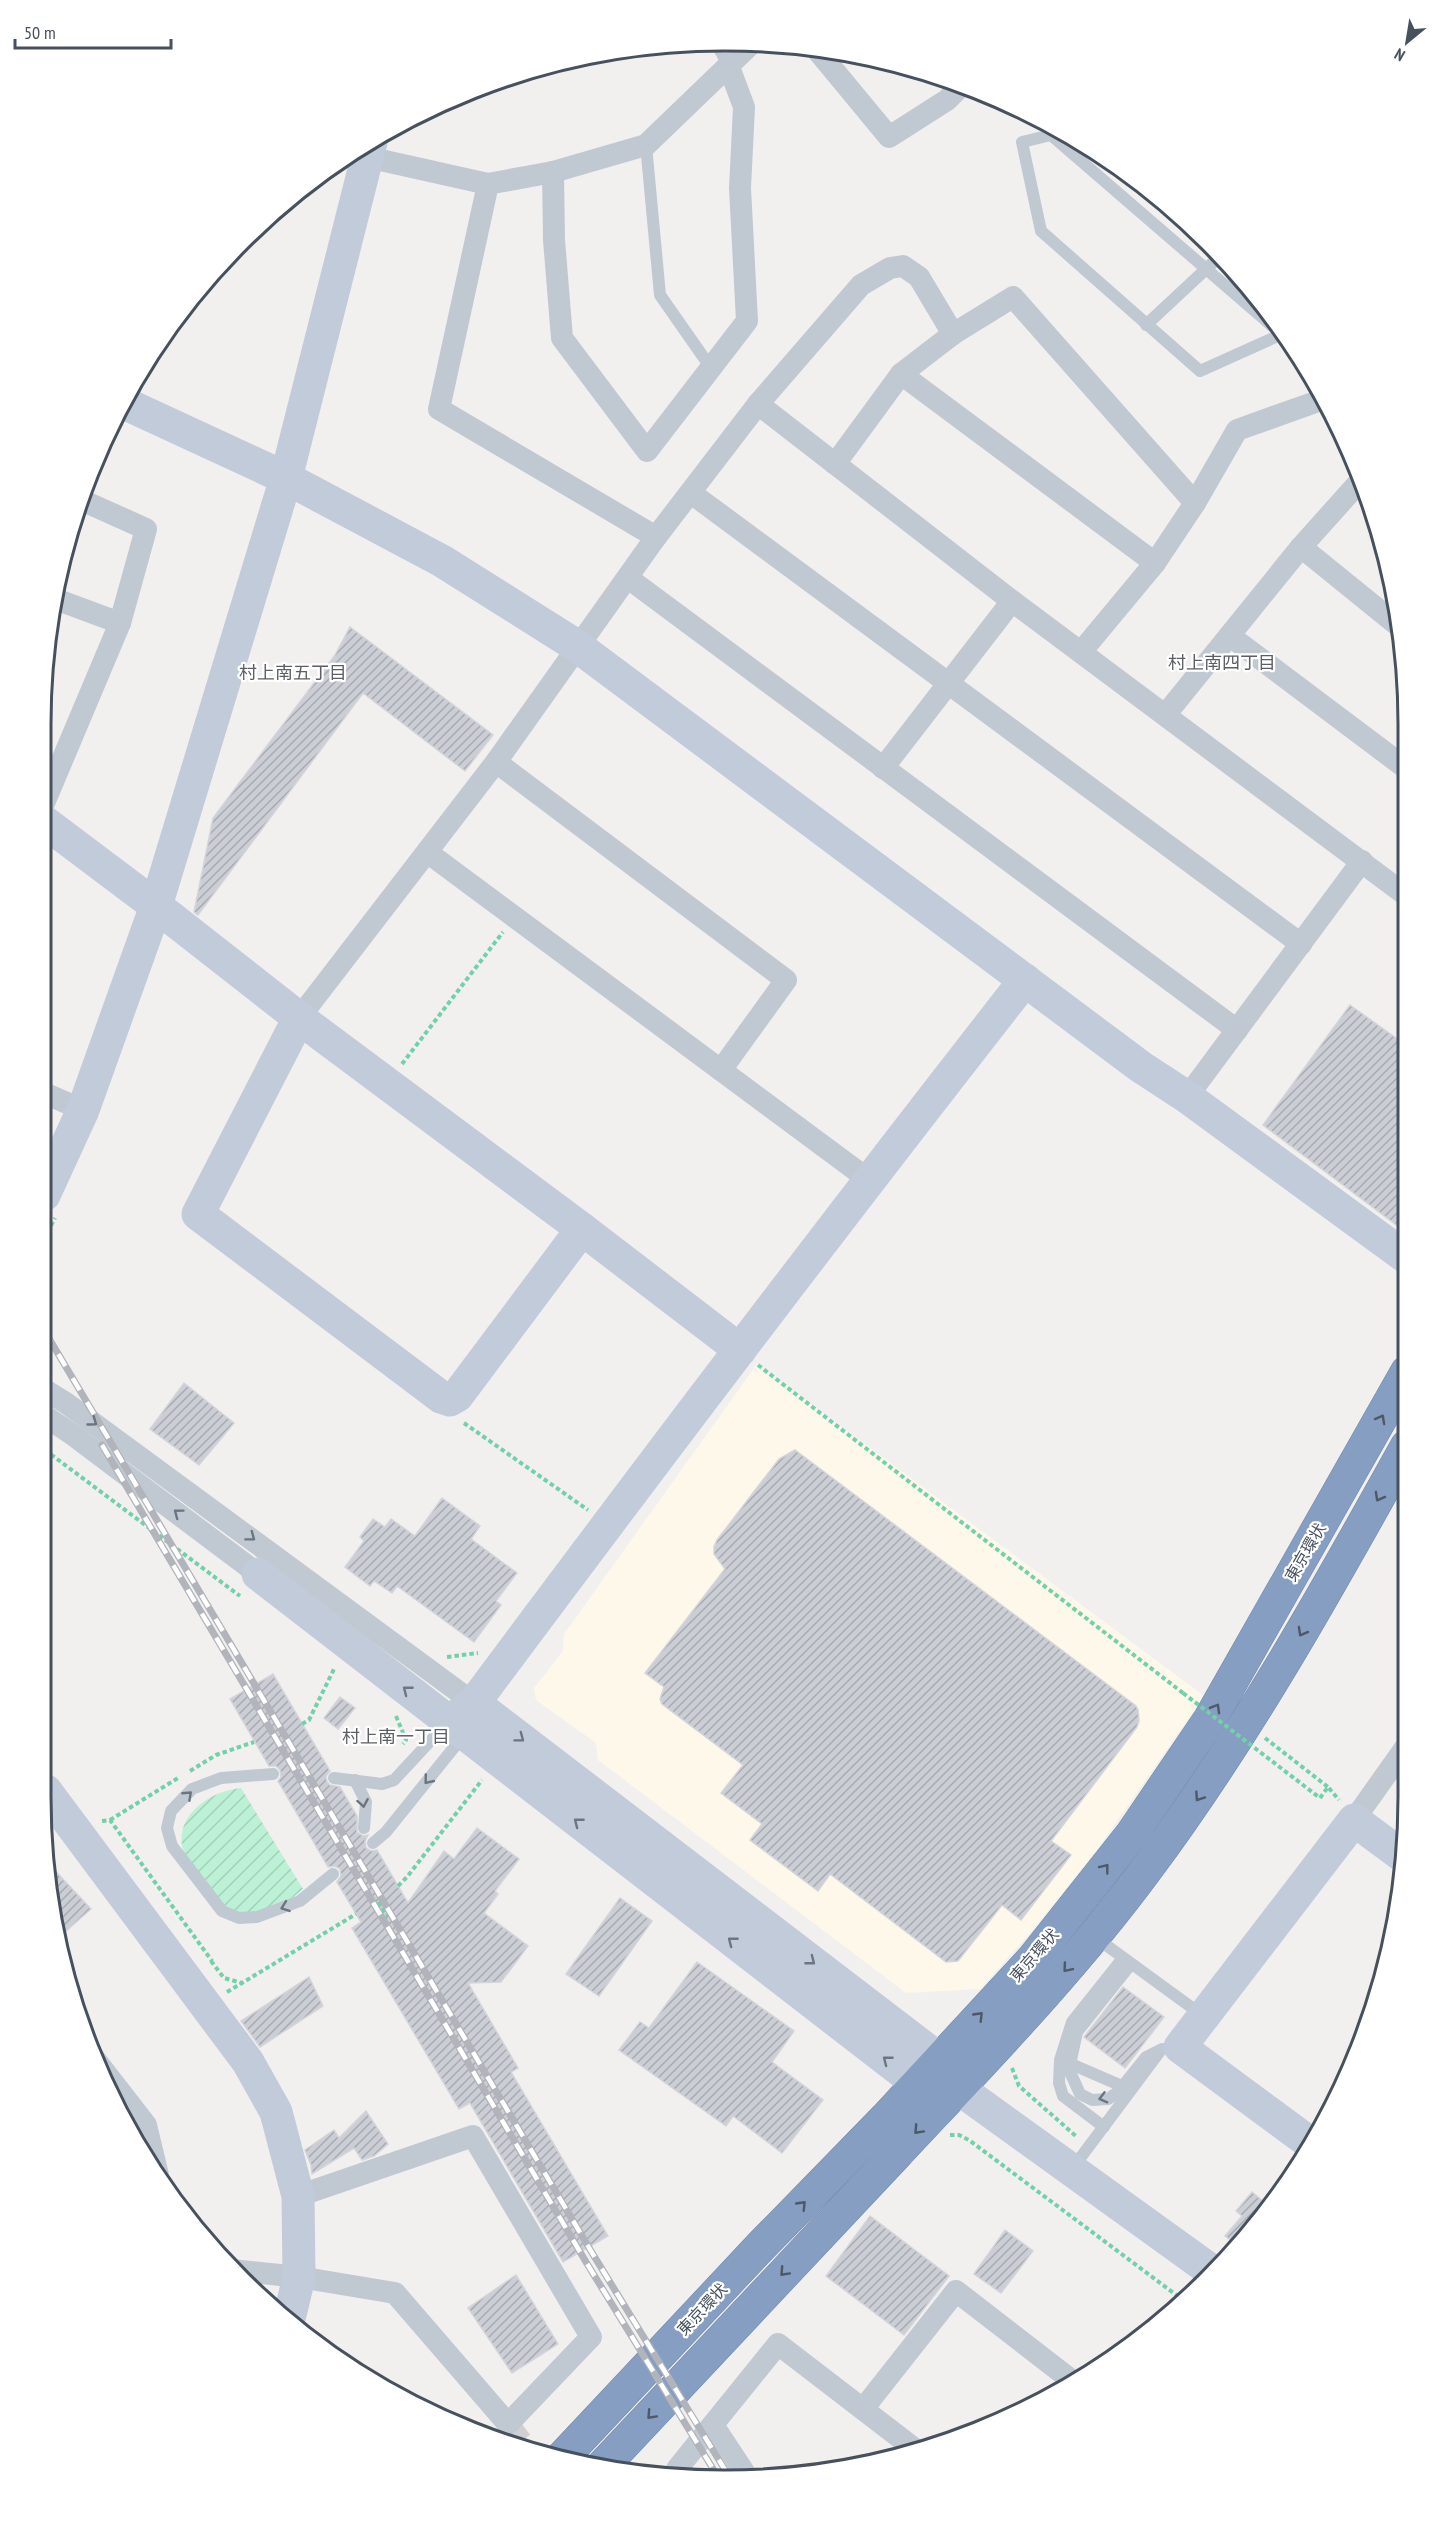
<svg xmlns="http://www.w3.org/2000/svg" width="1449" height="2521" viewBox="0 0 1449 2521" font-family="'PT Sans Narrow','Noto Sans JP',sans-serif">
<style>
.commercial{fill:#fdf8e9}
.garden{fill:url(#garden-furrows)}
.building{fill:url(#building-hatch);stroke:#d3d5db;stroke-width:1.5}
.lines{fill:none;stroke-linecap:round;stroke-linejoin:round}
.street-tunnel{stroke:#d0d0d2;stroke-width:22;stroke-dasharray:22 11;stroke-linecap:butt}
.highway-casing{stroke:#7089ac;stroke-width:34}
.path{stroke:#72d1a9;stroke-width:4;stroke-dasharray:4.5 3;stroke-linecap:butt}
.lane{stroke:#c0c9d2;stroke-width:12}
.street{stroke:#c0c9d2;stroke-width:22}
.secondary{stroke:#c1cbd9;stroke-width:33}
.highway{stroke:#859ec1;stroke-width:33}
.rail-casing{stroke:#b1b4ba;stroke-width:7}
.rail{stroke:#fff;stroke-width:4.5;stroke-dasharray:14;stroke-linecap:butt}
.path-bridge{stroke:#72d1a9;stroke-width:4;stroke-dasharray:4.5 3;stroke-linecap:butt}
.oneway{stroke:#4d5968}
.oneway2{stroke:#6b7581}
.oneway3{stroke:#6c7683}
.labels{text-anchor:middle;stroke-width:4.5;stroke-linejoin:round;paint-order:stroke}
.street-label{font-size:16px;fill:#47515e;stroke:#fff}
.neighbourhood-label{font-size:18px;fill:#5c5f65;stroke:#fff}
.rim{fill:none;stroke:#47515e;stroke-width:3}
</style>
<defs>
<pattern id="garden-furrows" width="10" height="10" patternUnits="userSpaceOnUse" patternTransform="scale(1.5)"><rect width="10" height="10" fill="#bcf1d5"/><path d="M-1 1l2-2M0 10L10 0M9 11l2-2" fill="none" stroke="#a3d0b9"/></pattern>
<pattern id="building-hatch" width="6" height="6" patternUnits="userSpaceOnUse" patternTransform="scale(1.5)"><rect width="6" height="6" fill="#cbced5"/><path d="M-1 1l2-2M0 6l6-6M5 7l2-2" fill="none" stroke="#a7aab0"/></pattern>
</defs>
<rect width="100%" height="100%" fill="#f2f0ef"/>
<path class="commercial" d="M757,1364L1204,1696L1099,1847L1031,1932L980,1989L906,1993L598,1760L596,1743L536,1700L534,1688L563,1651L564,1634Z"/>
<path class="garden" d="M241,1788L303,1889C281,1909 251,1923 223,1906C215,1900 209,1888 203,1881C197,1874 189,1867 186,1859C168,1820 207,1791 241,1788Z"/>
<g class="building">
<path d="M350,627L493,735L465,771L363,693L198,915L194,912L213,818L335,655Z"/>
<path d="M1350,1005L1407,1046V1233L1263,1125Z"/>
<path d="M184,1383L234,1423L199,1465L150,1429Z"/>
<path d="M795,1450L1136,1706L1138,1710L1139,1721L1137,1727L1051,1841L1071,1855L1021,1920L1002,1905L958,1961L946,1962L830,1874L818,1891L750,1840L762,1824L721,1793L743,1765L662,1704L660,1699L664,1687L645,1673L725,1569L714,1554V1547L717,1540L779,1459Z"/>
<path d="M442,1498L480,1526L471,1539L517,1573L496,1601L501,1605L474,1642L397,1586L392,1593L374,1581L370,1586L345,1567L364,1541L360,1537L373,1519L385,1527L391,1519L415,1536Z"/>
<path d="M273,1674L330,1771L326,1776L327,1782L330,1785L340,1787L357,1816V1832L363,1836L368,1835L365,1841L366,1848L371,1851L377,1850L408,1903L444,1851L454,1859L477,1828L519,1859L495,1891L498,1894L484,1913L528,1946L501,1982L468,1983L518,2068L511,2072L608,2236L563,2262L470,2103L459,2109L352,1928L361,1922L337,1882L341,1876L340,1869L335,1866L328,1867L278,1781L281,1777L280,1770L276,1766H269L230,1699Z"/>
<path d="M340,1697L355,1708L338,1729L324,1718Z"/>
<path d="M46,1861L91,1909L65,1932L54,1920L46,1886Z"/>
<path d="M620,1898L652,1921L599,1996L566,1974Z"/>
<path d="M697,1962L794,2031L772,2062L823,2100L782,2153L733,2116L726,2126L619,2050L640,2022L649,2028Z"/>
<path d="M309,1977L323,2006L260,2047L241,2021Z"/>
<path d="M1123,1987L1164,2017L1125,2068L1084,2037Z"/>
<path d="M366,2111L388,2144L374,2156L362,2160L354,2148L312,2174L311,2165L305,2150L334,2130L339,2138Z"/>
<path d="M1252,2192L1270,2207L1239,2247L1225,2236L1242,2216L1236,2211Z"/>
<path d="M870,2216L949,2276L904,2335L826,2276Z"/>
<path d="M1005,2230L1033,2251L1001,2293L974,2274Z"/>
<path d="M516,2275L558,2344L512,2373L468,2308Z"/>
</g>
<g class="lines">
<path class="street-tunnel" d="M508,2424L527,2449"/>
<g class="highway-casing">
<g id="highway">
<path d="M560,2460L761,2246L886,2118L1033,1959L1132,1834L1210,1719L1407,1372"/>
<path d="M601,2468C700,2362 799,2257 898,2152C983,2061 1071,1971 1145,1871C1245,1737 1326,1592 1407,1446"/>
</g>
</g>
<g class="path">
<path d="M402,1064L503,932"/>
<path d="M44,1239L55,1218"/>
<path d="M758,1365L1183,1693"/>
<path d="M464,1423L588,1510"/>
<path d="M45,1450L240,1596"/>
<path d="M447,1657L478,1653"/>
<path d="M396,1716L406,1740L403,1744"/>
<path d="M302,1724L309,1720L335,1667"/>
<path d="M1265,1738L1328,1787"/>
<path d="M190,1771L216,1755L254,1742"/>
<path d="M1320,1798L1328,1787L1339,1800"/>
<path d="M110,1820L178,1778"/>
<path d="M102,1821L110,1820L212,1961"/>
<path d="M398,1886L407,1877L482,1780"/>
<path d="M378,1902L388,1916"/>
<path d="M211,1961L224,1978L242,1983L356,1914"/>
<path d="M227,1992L242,1983"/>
<path d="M1012,2068L1019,2086L1077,2137"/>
<path d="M950,2135H959L969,2140L1183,2300"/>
</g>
<g class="lane">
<path d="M715,41L729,67"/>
<path d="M646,145L660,295L711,368"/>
<path d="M1146,325L1220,256"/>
<path d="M1278,331L1051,135L1022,142L1041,231L1200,371L1280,335"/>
<path d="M273,1774L221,1778L192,1789L171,1811L167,1828L172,1846L222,1911L239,1918L257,1917L300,1901L333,1874"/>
<path d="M334,1778L382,1784L394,1780L448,1722"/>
<path d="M355,1780L366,1802L364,1828"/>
<path d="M373,1843L386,1832L464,1735"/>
<path d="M1095,1937L1202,2015"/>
<path d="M1131,1964L1077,2032L1071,2060V2074L1080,2094L1092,2100L1108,2099L1118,2092L1146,2057L1162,2049"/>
<path d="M1071,2064L1122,2086"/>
<path d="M1104,2127L1063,2096L1059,2083L1060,2060L1072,2022L1123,1958"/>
<path d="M1072,2169L1161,2050"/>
</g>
<g class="street">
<path d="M817,50L889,137L947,100L962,85"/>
<path d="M367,157L488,184L553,172L646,145L752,43"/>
<path d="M553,172L554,240L562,338L647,451L747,321L740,188L744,107L729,67"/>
<path d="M488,184L439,409L656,537"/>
<path d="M901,374L1155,563"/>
<path d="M758,404L1012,601L1407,896"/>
<path d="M835,464L901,374L953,334L1013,297L1195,503"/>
<path d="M691,493L1301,944"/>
<path d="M1301,547L1396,624"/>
<path d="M628,578L1237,1030"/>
<path d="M58,600L120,623"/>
<path d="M1230,636L1407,769"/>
<path d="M1081,652L1155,563L1195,503L1237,430L1324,399"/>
<path d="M1166,714L1301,547L1361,480"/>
<path d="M496,762L786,980L721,1070"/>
<path d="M883,768L1012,601"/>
<path d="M42,808L120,623L146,529L79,499"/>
<path d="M427,852L869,1180"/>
<path d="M299,1018L496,762L656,537L758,404L861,285L890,268L903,266L919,277L953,334"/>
<path d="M44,1093L83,1110"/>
<path d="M1187,1097L1362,861"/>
<path d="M45,1390L66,1403L474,1703"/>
<path d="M45,1416L73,1435L258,1574"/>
<path d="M1354,1820L1407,1745"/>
<path d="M94,2058L146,2125L158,2175"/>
<path d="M232,2270L299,2277L395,2293L508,2424L591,2337L473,2136L298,2196"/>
<path d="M863,2409L956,2291L1075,2383"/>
<path d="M713,2425L748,2478"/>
<path d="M682,2476L677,2469L778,2344L916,2450"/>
</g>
<g class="secondary">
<path d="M126,404L286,478L442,561L577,646L1141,1067L1187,1097L1407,1258"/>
<path d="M43,821L156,906L299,1018L582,1229L740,1350"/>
<path d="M299,1018L198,1214L441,1397L450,1400L457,1396L582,1229"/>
<path d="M44,1195L83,1110L156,906L286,478L371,142"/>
<path d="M258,1574L918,2084L945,2087"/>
<path d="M449,1722L474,1703L939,2059L958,2088L1213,2272"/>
<path d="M467,1724L474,1703C655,1460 838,1219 1025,980"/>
<path d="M46,1791L248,2062L276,2112L298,2196L299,2277L289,2319"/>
<path d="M1310,2143L1180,2047L1354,1820L1404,1857"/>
</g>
<use href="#highway" class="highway"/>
<g class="rail-casing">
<g id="rail">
<path d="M44,1330L594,2256L730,2478"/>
<path d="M102,1445L586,2262L718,2477"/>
</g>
</g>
<use href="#rail" class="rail"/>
<path class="path-bridge" d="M1183,1693L1320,1798"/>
</g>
<defs><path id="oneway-chevron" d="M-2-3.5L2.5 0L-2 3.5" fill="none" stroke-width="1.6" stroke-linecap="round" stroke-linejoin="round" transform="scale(1.5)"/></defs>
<g class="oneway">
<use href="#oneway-chevron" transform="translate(1381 1419) rotate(-61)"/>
<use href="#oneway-chevron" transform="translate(1379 1497) rotate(119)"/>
<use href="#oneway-chevron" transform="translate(1302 1632) rotate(119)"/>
<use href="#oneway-chevron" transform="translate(1216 1708) rotate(-60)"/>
<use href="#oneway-chevron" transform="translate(1199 1797) rotate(124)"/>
<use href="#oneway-chevron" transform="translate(1105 1868) rotate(-52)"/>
<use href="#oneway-chevron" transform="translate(1067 1968) rotate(130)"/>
<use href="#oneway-chevron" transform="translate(979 2016) rotate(-46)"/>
<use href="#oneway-chevron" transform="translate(918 2130) rotate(133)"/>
<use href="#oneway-chevron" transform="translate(802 2205) rotate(-46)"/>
<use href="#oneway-chevron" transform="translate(784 2272) rotate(133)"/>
<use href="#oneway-chevron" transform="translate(651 2415) rotate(133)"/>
</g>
<g class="oneway2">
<use href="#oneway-chevron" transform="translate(93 1422) rotate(36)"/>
<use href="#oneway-chevron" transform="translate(178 1513) rotate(-143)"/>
<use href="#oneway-chevron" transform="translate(251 1537) rotate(37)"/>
<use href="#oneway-chevron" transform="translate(428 1780) rotate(129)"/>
<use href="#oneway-chevron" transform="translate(188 1795) rotate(-43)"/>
<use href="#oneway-chevron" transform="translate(363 1803) rotate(80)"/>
<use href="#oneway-chevron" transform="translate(285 1907) rotate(160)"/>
<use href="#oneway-chevron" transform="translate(1103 2098) rotate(165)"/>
</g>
<g class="oneway3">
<use href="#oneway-chevron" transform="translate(407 1690) rotate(-142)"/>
<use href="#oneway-chevron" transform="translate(520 1738) rotate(37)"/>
<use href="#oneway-chevron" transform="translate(578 1822) rotate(-142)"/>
<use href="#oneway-chevron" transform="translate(732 1941) rotate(-142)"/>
<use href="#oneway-chevron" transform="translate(811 1961) rotate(38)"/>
<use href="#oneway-chevron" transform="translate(887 2060) rotate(-142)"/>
</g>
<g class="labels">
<g class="street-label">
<text transform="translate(1305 1552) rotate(-60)" y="6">東京環状</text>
<text transform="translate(1034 1955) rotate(-49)" y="6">東京環状</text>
<text transform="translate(702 2309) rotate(-47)" y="6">東京環状</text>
</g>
<g class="neighbourhood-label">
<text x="1222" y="669">村上南四丁目</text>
<text x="293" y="679">村上南五丁目</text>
<text x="396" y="1743">村上南一丁目</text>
</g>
</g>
<path d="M0 0H1449V2521H0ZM724 51H725A673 673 0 0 1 1398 724V1797A673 673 0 0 1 725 2470H724A673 673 0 0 1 51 1797V724A673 673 0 0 1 724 51Z" fill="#fff" fill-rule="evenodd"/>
<path class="rim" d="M724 51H725A673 673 0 0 1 1398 724V1797A673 673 0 0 1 725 2470H724A673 673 0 0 1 51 1797V724A673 673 0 0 1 724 51Z"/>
<g transform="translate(1407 42) rotate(210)" stroke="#ffffff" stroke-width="4.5" paint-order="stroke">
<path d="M0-4.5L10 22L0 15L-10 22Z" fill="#47515e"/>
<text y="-9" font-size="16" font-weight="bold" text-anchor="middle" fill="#47515e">N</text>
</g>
<path d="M15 39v9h156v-9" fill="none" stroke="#47515e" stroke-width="3"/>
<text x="24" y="39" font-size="18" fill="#47515e" stroke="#ffffff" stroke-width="4.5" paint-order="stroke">50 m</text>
</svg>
